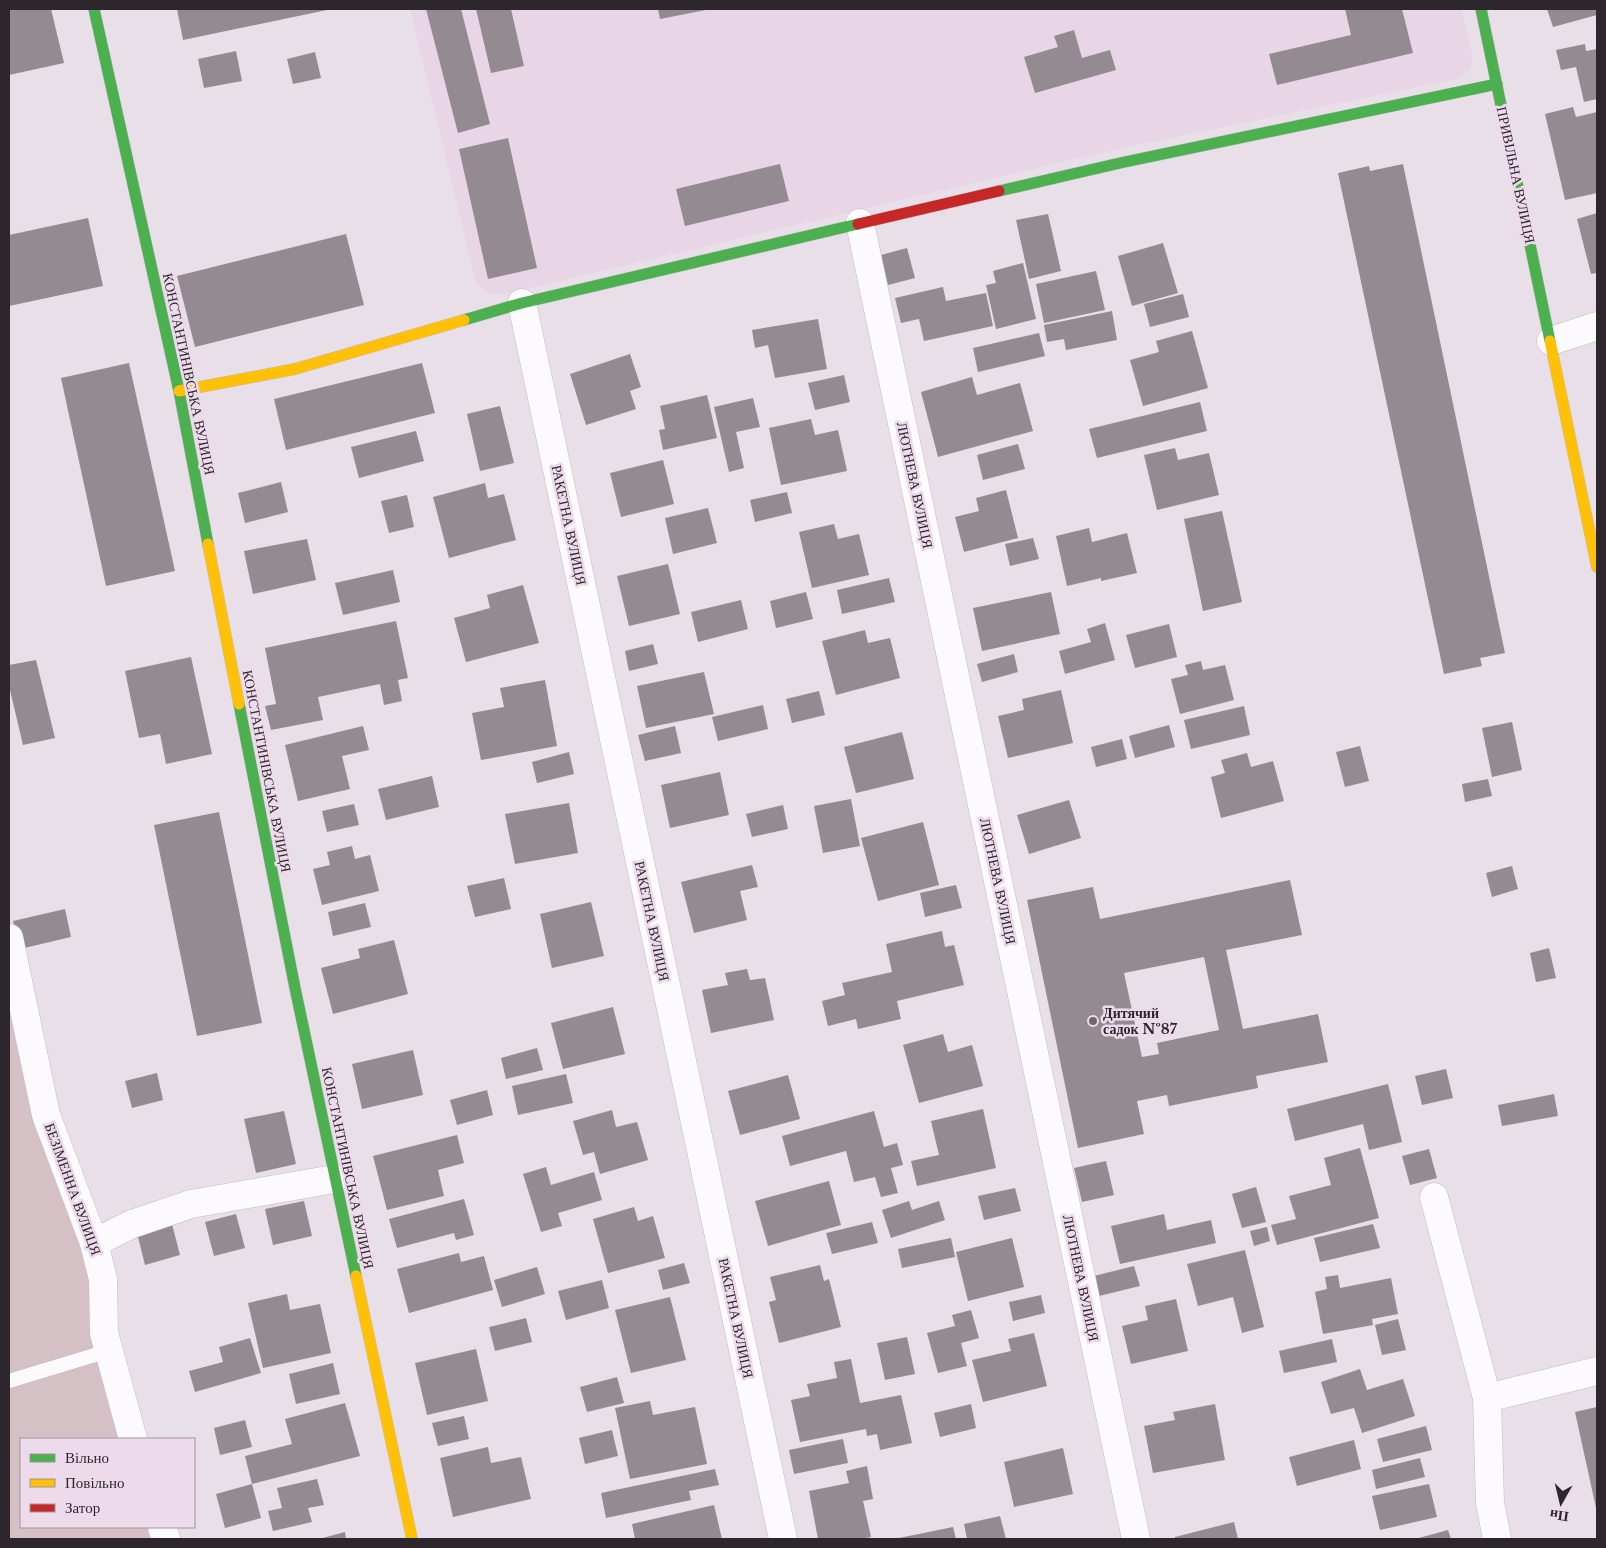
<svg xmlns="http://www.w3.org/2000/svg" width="1606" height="1548" viewBox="0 0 1606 1548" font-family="'Libre Baskerville',serif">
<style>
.built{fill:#e8d6e6}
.green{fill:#d5c0c5}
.building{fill:#948a91;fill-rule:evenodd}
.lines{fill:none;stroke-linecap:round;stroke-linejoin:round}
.lane-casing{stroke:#c4bcc2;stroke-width:15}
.street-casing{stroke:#c4bcc2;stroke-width:29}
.fast-casing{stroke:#c4bcc2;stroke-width:12}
.slow-casing{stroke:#c4bcc2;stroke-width:12}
.jam-casing{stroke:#c4bcc2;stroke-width:12}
.lane{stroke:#fcfafc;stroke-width:14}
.street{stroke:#fcfafc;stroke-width:28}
.fast{stroke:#4caf50;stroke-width:11}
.slow{stroke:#ffc107;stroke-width:11}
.jam{stroke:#c62828;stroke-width:11}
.poi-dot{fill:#6f676e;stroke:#eddbeb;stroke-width:2}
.labels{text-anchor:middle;stroke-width:5;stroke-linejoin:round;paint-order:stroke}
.street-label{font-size:14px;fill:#2d262d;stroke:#eddbeb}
.poi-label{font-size:14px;font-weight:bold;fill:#2d262d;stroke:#eddbeb;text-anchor:start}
</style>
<rect width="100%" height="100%" fill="#e9dfe8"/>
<path class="built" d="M410,9H1462L1472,54L1471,69L1460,78L1118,149L504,294L488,293L476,283Z"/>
<path class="green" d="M9,974L93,1275L127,1439H21V1527H156L160,1539H9Z"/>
<g class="building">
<path d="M9,9H51L64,63L9,75Z"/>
<path d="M177,9H327V10L183,40Z"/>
<path d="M426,9H461L490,124L458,133Z"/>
<path d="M476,9H511L524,66L491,73Z"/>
<path d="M658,9H706V10L660,19Z"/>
<path d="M1345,9H1402L1413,53L1277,85L1269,54L1351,35Z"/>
<path d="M1547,9H1597V15L1553,27Z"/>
<path d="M1074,30L1082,58L1110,50L1116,70L1035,93L1024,57L1058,47L1054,36Z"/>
<path d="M1585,44L1586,51L1597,49V99L1584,102L1576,67L1561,70L1556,50Z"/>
<path d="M236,51L242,81L204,88L198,59Z"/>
<path d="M315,52L321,78L293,84L287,59Z"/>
<path d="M1573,107L1576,117L1597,112V193L1565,200L1545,114Z"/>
<path d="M508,138L537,268L488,279L459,149Z"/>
<path d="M780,164L789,201L685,226L676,189Z"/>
<path d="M1403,164L1505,653L1480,658L1482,666L1444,674L1338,173L1369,166L1370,171Z"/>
<path d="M1597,213V273L1591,274L1577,219Z"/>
<path d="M1048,214L1061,271L1029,279L1016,220Z"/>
<path d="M88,218L103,286L9,306V235Z"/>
<path d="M346,234L364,305L195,347L177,276Z"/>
<path d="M1163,243L1178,293L1132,306L1118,256Z"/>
<path d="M907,248L915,278L888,285L881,255Z"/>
<path d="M1023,263L1036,319L996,329L986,285L996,283L993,271Z"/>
<path d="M1096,271L1105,310L1044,323L1036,284Z"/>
<path d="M943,287L946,301L986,293L993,326L924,341L919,319L901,323L895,298Z"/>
<path d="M1183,294L1189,317L1150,327L1144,304Z"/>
<path d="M1112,311L1117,340L1066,350L1064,339L1047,342L1044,325Z"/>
<path d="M818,319L827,369L775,378L768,345L755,348L752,330Z"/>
<path d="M1192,331L1208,388L1143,406L1130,360L1159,352L1156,341Z"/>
<path d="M1039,333L1045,356L978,372L973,348Z"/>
<path d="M630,354L641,387L630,391L636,409L586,425L570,374Z"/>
<path d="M129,363L175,571L106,586L61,378Z"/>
<path d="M422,363L435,413L286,450L274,399Z"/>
<path d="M844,375L850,402L815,410L808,383Z"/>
<path d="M972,377L977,395L1020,383L1033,431L938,457L921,392Z"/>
<path d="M707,395L717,438L663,450L659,430L665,429L660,406Z"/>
<path d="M753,398L760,427L736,432L744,468L729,472L714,407Z"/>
<path d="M1200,402L1207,431L1097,458L1089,429Z"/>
<path d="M500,406L514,463L480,471L467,414Z"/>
<path d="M811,419L815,435L838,430L847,471L781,485L769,428Z"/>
<path d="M416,431L424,461L359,478L351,447Z"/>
<path d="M1018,444L1025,469L983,480L977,455Z"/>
<path d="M1175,448L1178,460L1209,453L1219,495L1157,510L1144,455Z"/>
<path d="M663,460L674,504L621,517L610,473Z"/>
<path d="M281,482L288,512L245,523L238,493Z"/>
<path d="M485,483L488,498L504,494L516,540L449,558L433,497Z"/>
<path d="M1006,490L1018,538L964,552L955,517L979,511L976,498Z"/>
<path d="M787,492L792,513L755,522L750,500Z"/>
<path d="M407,495L414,527L389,533L381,501Z"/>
<path d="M708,508L717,543L673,554L665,518Z"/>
<path d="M1222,511L1242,602L1203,611L1184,519Z"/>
<path d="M834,524L838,539L859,534L869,575L812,588L799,532Z"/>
<path d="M1089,528L1092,542L1127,533L1137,573L1101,581V578L1067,586L1056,536Z"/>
<path d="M1033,538L1039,559L1010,566L1005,544Z"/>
<path d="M307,539L316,580L253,594L244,551Z"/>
<path d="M668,564L680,614L629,626L617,576Z"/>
<path d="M393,570L400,602L343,615L335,583Z"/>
<path d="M889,578L895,602L842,614L837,590Z"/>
<path d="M523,585L539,643L466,662L454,618L490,608L487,595Z"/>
<path d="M806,592L813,619L776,628L770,601Z"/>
<path d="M1051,592L1060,634L982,651L973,608Z"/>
<path d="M741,600L748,629L698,642L691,612Z"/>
<path d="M396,621L408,678L398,680L402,701L384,705L380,684L318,697L323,720L271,730L265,706L276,704L265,648Z"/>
<path d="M1105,623L1115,660L1065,674L1059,651L1091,642L1087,629Z"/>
<path d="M1169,624L1177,657L1135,668L1126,635Z"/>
<path d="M865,630L868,643L890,638L900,678L836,695L822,641Z"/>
<path d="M653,644L658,664L629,671L625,651Z"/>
<path d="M1014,654L1018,672L982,682L977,664Z"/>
<path d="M191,657L212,754L166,764L160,734L139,738L125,671Z"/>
<path d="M36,660L55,738L23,745L9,686V665Z"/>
<path d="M1201,661L1203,670L1225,665L1234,700L1180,714L1171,679L1188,675L1185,665Z"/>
<path d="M704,672L714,714L646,728L637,686Z"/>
<path d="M545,680L557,746L481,760L472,713L504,707L500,688Z"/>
<path d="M1061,690L1073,743L1008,758L998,716L1024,710L1022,699Z"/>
<path d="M819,691L825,715L792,723L786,699Z"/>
<path d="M763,705L768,729L718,741L712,717Z"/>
<path d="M1244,706L1250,735L1191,749L1184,720Z"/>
<path d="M1512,722L1522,770L1492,777L1482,728Z"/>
<path d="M1169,725L1175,747L1135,758L1129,736Z"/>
<path d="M363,726L369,750L342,756L350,789L298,801L285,745Z"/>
<path d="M675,726L681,753L645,761L638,735Z"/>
<path d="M902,732L914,779L856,793L844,747Z"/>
<path d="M1122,739L1127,759L1096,767L1091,747Z"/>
<path d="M1360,746L1369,781L1345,787L1336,752Z"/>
<path d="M569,752L574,774L537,783L532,762Z"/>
<path d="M1247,753L1251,767L1273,761L1284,801L1221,818L1211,777L1225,773L1221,760Z"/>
<path d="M720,772L729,815L670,828L661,785Z"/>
<path d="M432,776L439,807L386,820L378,789Z"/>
<path d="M1488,779L1492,796L1465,802L1462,784Z"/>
<path d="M851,799L860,846L823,853L814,806Z"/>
<path d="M1069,800L1081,838L1029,854L1017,815Z"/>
<path d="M569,803L578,853L515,864L505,814Z"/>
<path d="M354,804L359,825L327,832L322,811Z"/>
<path d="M783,805L788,829L752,837L746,814Z"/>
<path d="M219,812L262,1023L197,1036L154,825Z"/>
<path d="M923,822L939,885L878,901L861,838Z"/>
<path d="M352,846L355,859L370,855L379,891L322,905L313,869L330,865L327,852Z"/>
<path d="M752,865L758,887L740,891L747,920L694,933L681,882Z"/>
<path d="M1512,866L1518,889L1492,897L1486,873Z"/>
<path d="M504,878L511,909L475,917L467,886Z"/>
<path d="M1290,880L1302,935L1226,950L1243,1029L1318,1014L1328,1062L1256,1076L1258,1088L1169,1106L1167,1095L1137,1101L1144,1134L1078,1148L1027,900L1093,887L1100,919ZM1204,957L1219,1030L1157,1043L1159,1054L1142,1057L1124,973Z"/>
<path d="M956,885L962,908L925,917L920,893Z"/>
<path d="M591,902L604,956L552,968L540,914Z"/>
<path d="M365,903L371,927L333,936L328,912Z"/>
<path d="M65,909L71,937L20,949L13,921Z"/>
<path d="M942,931L945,947L954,945L964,985L897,1001L901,1019L858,1029L856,1019L828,1026L822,1001L845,995L842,983L892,972L886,944Z"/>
<path d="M394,940L408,994L333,1014L321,968L360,958L358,949Z"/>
<path d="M1549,948L1556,978L1536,982L1530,953Z"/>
<path d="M747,969L750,980L765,978L774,1020L711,1033L702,990L728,985L725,973Z"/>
<path d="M613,1007L625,1054L563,1069L551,1023Z"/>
<path d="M943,1034L948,1052L972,1045L983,1086L919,1103L903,1045Z"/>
<path d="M537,1048L543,1070L506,1079L501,1058Z"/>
<path d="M413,1050L423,1095L362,1109L352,1064Z"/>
<path d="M1446,1069L1453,1098L1422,1105L1415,1076Z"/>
<path d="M157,1073L163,1100L132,1108L125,1081Z"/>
<path d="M566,1074L573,1103L518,1115L512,1086Z"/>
<path d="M788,1075L800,1119L740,1135L728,1091Z"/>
<path d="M1388,1084L1402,1142L1369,1150L1363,1124L1295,1141L1287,1109Z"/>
<path d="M487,1090L493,1115L457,1125L450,1100Z"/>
<path d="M1554,1094L1558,1116L1502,1126L1498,1105Z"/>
<path d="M983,1109L996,1168L917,1186L911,1161L939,1155L931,1121Z"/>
<path d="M612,1110L616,1127L637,1122L648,1160L600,1174L594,1152L583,1155L573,1121Z"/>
<path d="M284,1111L296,1164L256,1173L244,1119Z"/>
<path d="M874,1111L884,1147L897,1143L903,1165L891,1168L898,1193L881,1197L875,1177L854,1182L846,1151L790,1166L782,1136Z"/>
<path d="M457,1135L464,1163L438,1170L444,1196L387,1210L373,1156Z"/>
<path d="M1360,1148L1379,1218L1277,1245L1271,1225L1296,1219L1289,1196L1331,1185L1324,1158Z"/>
<path d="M1429,1149L1437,1178L1410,1185L1402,1156Z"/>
<path d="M1106,1161L1114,1195L1082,1202L1074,1168Z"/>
<path d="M546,1167L551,1185L594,1172L602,1200L558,1213L562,1226L541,1232L523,1174Z"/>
<path d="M829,1181L841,1225L768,1246L755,1201Z"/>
<path d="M1256,1187L1266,1222L1242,1228L1232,1194Z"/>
<path d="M1015,1188L1021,1211L984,1220L978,1196Z"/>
<path d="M464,1199L474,1235L456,1240L454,1233L397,1248L389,1219Z"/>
<path d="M304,1201L312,1236L273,1245L265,1209Z"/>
<path d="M909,1201L912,1210L939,1201L945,1220L891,1238L882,1210Z"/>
<path d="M634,1207L638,1221L653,1216L665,1258L608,1273L593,1219Z"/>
<path d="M236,1214L245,1248L214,1256L205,1222Z"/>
<path d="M1164,1214L1167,1230L1211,1220L1216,1243L1120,1264L1111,1226Z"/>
<path d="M872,1222L878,1243L832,1254L826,1233Z"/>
<path d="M172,1224L180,1255L145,1265L137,1233Z"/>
<path d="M1373,1224L1380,1248L1320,1262L1314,1238Z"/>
<path d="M1267,1227L1270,1241L1254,1246L1250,1231Z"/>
<path d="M951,1238L955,1257L902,1268L898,1249Z"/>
<path d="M1012,1238L1024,1287L968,1301L956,1252Z"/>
<path d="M1245,1250L1264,1327L1242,1333L1233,1297L1198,1306L1187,1264Z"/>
<path d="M459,1253L461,1262L484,1256L493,1290L409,1313L397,1269Z"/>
<path d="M684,1263L690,1283L663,1290L658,1270Z"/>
<path d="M820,1265L824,1281L829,1279L841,1327L779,1343L769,1302L776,1300L770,1277Z"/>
<path d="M1134,1266L1140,1286L1099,1296L1094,1276Z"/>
<path d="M537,1267L545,1294L502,1307L494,1280Z"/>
<path d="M1338,1275L1340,1288L1391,1278L1398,1314L1372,1319L1373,1325L1323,1334L1315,1292L1327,1289L1325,1277Z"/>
<path d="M602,1280L609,1308L566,1320L558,1291Z"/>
<path d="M287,1294L290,1310L320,1304L331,1353L263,1368L248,1303Z"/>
<path d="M1041,1295L1045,1313L1013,1321L1009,1302Z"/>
<path d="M670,1297L686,1360L631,1373L615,1310Z"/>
<path d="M1176,1299L1188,1351L1131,1364L1122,1326L1148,1320L1145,1306Z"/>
<path d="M971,1310L979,1338L961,1343L967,1366L938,1373L927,1333L955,1326L952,1315Z"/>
<path d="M526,1318L532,1342L495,1351L489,1327Z"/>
<path d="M1398,1319L1406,1350L1382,1355L1375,1325Z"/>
<path d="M1034,1333L1047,1386L983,1402L972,1360L1011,1351L1008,1339Z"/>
<path d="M907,1337L915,1374L885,1380L877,1343Z"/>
<path d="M250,1338L261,1373L195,1392L189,1371L223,1362L219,1347Z"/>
<path d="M1332,1339L1337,1362L1284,1373L1279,1351Z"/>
<path d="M476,1349L488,1401L427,1415L415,1363Z"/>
<path d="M851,1359L860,1403L901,1395L912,1443L880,1450L877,1434L867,1436L866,1429L800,1442L791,1400L810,1396L807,1384L837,1378L834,1362Z"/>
<path d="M333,1363L340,1394L296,1404L289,1374Z"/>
<path d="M1360,1369L1367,1390L1403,1379L1415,1416L1362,1433L1354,1408L1331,1414L1321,1382Z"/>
<path d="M617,1377L624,1403L587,1412L580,1387Z"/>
<path d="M650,1401L653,1415L695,1407L707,1464L630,1479L615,1408Z"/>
<path d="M345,1403L360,1456L252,1484L245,1456L292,1444L285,1419Z"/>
<path d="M971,1404L976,1428L940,1437L934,1413Z"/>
<path d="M1215,1404L1225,1460L1153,1473L1144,1426L1175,1420L1173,1412Z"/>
<path d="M1597,1407V1508H1596L1575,1412Z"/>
<path d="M464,1416L469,1439L438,1446L432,1423Z"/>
<path d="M245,1420L252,1447L220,1455L214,1428Z"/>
<path d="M1426,1426L1432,1450L1383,1462L1377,1439Z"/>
<path d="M612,1430L618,1456L585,1464L579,1438Z"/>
<path d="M843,1439L848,1463L794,1474L789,1450Z"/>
<path d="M1354,1440L1361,1469L1297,1486L1289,1457Z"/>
<path d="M488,1447L491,1463L521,1457L531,1499L453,1517L440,1458Z"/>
<path d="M1063,1448L1073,1494L1014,1507L1004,1462Z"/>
<path d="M1420,1458L1425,1477L1376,1489L1372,1470Z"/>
<path d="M867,1466L873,1499L863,1501L871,1537L859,1539H818L809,1491L849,1483L846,1471Z"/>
<path d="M715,1469L719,1485L689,1491L691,1500L606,1518L601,1493Z"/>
<path d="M317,1479L324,1505L308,1508L312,1522L273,1531L268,1511L282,1508L277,1488Z"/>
<path d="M252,1484L261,1518L225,1528L216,1494Z"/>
<path d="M1429,1484L1437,1517L1380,1530L1372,1496Z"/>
<path d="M714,1505L722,1539H635L632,1524Z"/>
<path d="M1000,1516L1006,1539H967L964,1524Z"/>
<path d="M1234,1522L1238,1539H1175V1537Z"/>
<path d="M953,1527L956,1539H899V1538Z"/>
<path d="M1448,1530L1451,1539H1415Z"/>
<path d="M345,1532L346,1539H319Z"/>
</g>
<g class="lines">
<g class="lane-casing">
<path id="lane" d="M9,1381L108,1351"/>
</g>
<g class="street-casing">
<g id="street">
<path d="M860,223L1136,1539"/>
<path d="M522,303L783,1539"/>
<path d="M1551,341L1597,326"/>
<path d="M9,938L46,1115L94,1243L103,1279L104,1333L133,1439"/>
<path d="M1434,1197L1487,1398"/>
<path d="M94,1243L132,1224L191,1204L334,1179"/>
<path d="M162,1527L166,1539"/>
<path d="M1497,1539L1490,1503L1487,1398L1597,1371"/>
</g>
</g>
<g class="fast-casing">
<g id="fast">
<path d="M94,9L179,391L208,544"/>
<path d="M1481,9L1550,341"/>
<path d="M999,191L1120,163L1497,84"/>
<path d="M464,320L522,303L858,224"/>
<path d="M239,704L295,988L356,1276"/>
</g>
</g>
<g class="slow-casing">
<g id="slow">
<path d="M1550,341L1597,567"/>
<path d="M179,391L295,369L464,320"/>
<path d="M208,544L239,704"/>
<path d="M356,1276L412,1539"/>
</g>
</g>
<g class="jam-casing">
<path id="jam" d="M858,224L999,191"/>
</g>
<use href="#lane" class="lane"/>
<use href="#street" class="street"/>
<use href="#fast" class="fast"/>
<use href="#slow" class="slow"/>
<use href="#jam" class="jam"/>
</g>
<circle class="poi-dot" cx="1093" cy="1021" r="5"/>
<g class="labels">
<g class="street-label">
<text transform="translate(1516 175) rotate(78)" y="5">ПРИВІЛЬНА ВУЛИЦЯ</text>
<text transform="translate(189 374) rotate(78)" y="5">КОНСТАНТИНІВСЬКА ВУЛИЦЯ</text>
<text transform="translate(915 485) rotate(78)" y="5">ЛЮТНЕВА ВУЛИЦЯ</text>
<text transform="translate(569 525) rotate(78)" y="5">РАКЕТНА ВУЛИЦЯ</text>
<text transform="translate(267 771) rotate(79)" y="5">КОНСТАНТИНІВСЬКА ВУЛИЦЯ</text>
<text transform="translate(998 881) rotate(78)" y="5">ЛЮТНЕВА ВУЛИЦЯ</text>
<text transform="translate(652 921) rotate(78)" y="5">РАКЕТНА ВУЛИЦЯ</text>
<text transform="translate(348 1168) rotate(78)" y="5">КОНСТАНТИНІВСЬКА ВУЛИЦЯ</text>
<text transform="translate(73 1189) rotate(70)" y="5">БЕЗІМЕННА ВУЛИЦЯ</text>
<text transform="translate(1081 1278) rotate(78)" y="5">ЛЮТНЕВА ВУЛИЦЯ</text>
<text transform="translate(736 1318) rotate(78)" y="5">РАКЕТНА ВУЛИЦЯ</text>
</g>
<g class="poi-label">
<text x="1103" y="1018">Дитячий<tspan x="1103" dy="16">садок №87</tspan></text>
</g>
</g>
<rect width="1606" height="1548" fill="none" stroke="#2d262d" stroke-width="20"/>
<rect x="20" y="1438" width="175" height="90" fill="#eddbeb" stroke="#a0939f"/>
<rect x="30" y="1454" width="25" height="8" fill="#4caf50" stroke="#a0939f"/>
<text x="65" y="1463" font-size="15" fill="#2d262d">Вільно</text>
<rect x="30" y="1479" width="25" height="8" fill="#ffc107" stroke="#a0939f"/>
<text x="65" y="1488" font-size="15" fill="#2d262d">Повільно</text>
<rect x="30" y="1504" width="25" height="8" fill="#c62828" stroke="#a0939f"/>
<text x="65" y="1513" font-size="15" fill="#2d262d">Затор</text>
<g transform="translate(1561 1503) rotate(188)" stroke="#eddbeb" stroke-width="4" paint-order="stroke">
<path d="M0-4L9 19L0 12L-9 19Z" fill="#2d262d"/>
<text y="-8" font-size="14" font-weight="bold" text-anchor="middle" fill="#2d262d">Пн</text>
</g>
</svg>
